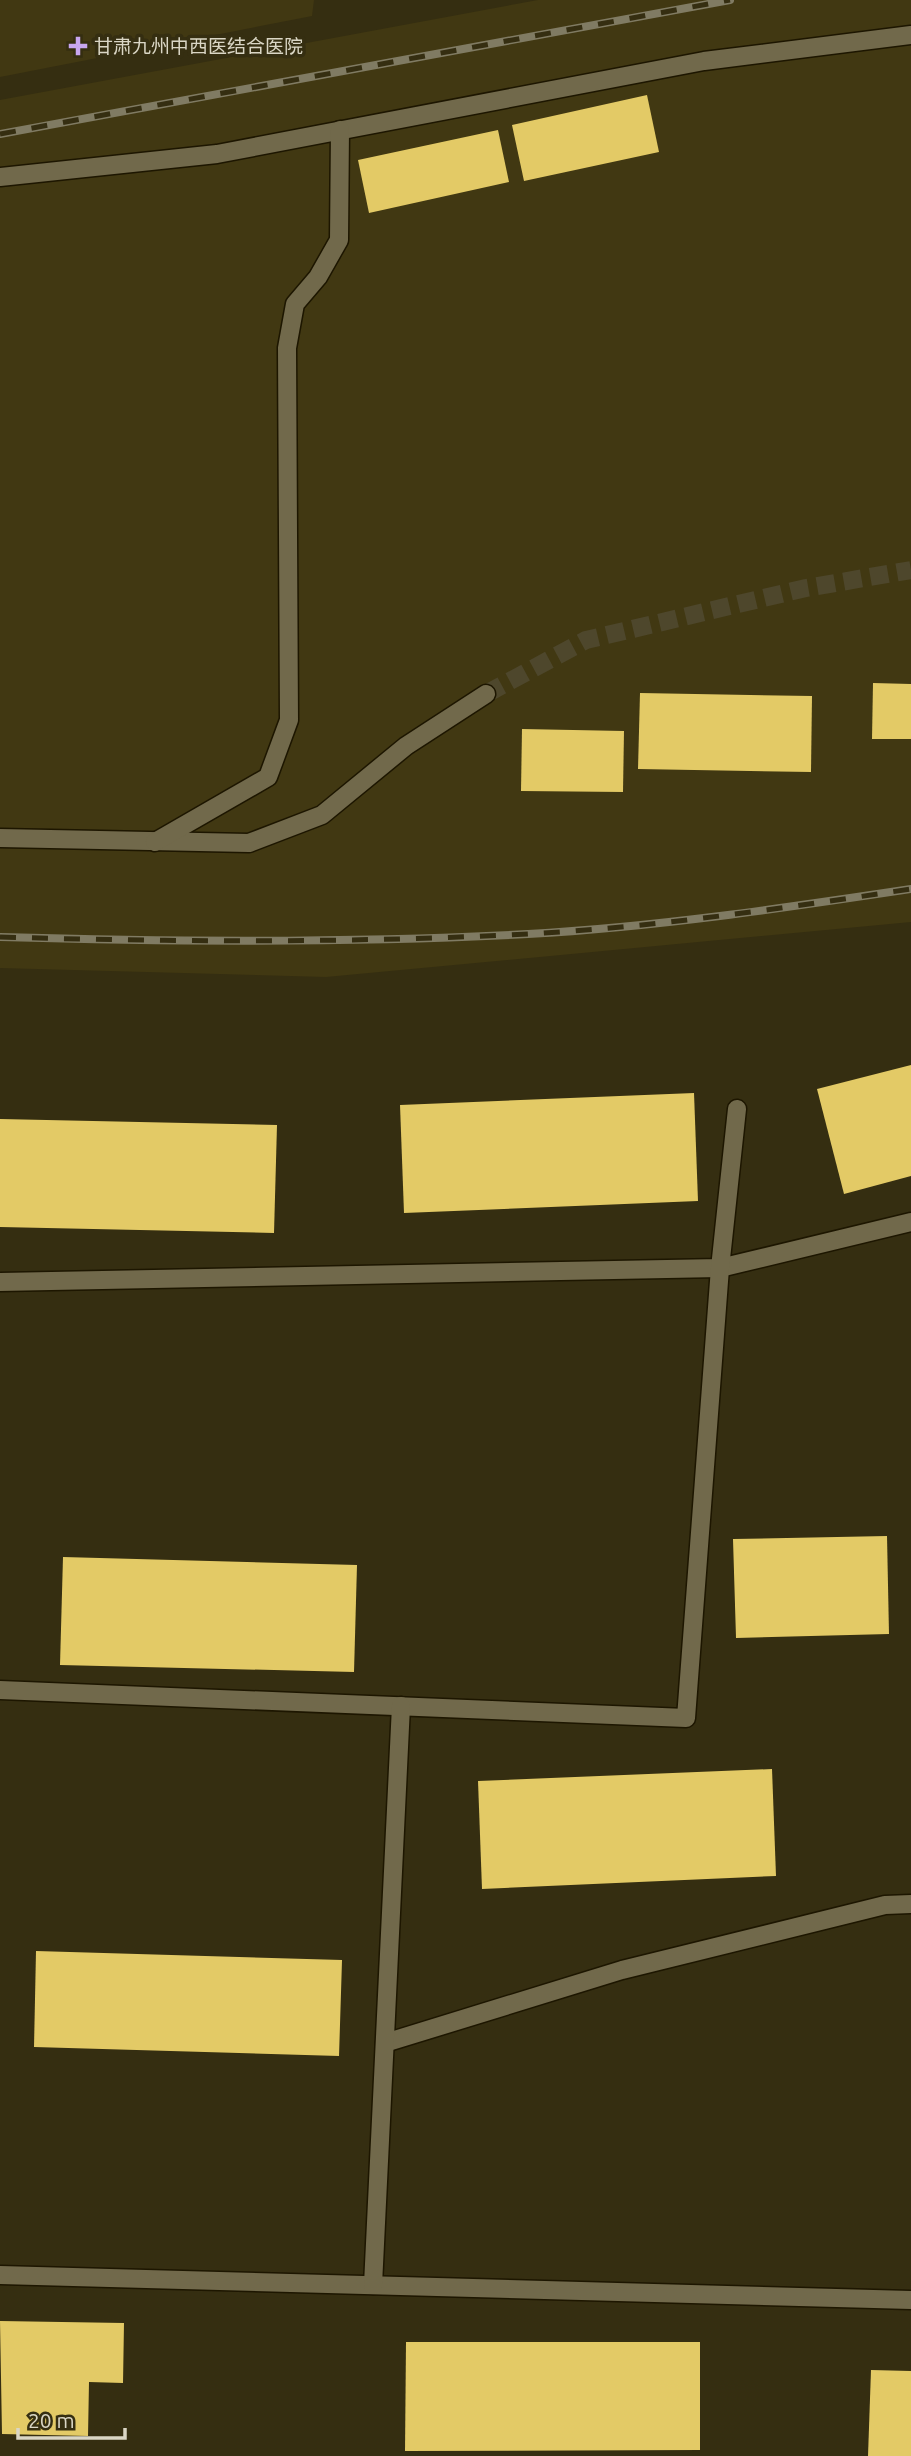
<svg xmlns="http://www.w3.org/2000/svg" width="911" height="2456" viewBox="0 0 911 2456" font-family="Ubuntu,'Noto Sans SC',sans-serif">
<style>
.built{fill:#413812}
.building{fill:#e3ca66}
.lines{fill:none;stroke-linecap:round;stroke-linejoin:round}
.minor-tunnel{stroke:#4e472c;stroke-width:18;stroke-dasharray:18 9;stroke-linecap:butt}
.minor-casing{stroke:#1d1600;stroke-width:21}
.minor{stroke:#71694b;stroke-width:18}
.rail-casing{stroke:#807b63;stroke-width:8}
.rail{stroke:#352e11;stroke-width:5;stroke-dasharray:16;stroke-linecap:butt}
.poi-dot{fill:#c8a6ef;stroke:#352e11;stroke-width:2.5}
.labels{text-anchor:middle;stroke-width:7;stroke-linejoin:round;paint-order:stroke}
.poi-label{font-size:19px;fill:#dad6c5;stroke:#352e11;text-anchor:start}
</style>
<rect width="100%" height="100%" fill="#352e11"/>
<g class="built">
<path d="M0,0H314L312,16L0,77Z"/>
<path d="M538,0H911V922L326,977L0,968V100Z"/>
</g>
<g class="building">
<path d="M647,95L659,152L524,181L512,125Z"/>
<path d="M498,130L509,182L369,213L358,160Z"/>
<path d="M873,683L911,684V739H872Z"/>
<path d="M640,693L812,696L811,772L638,769Z"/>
<path d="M522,729L624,731L623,792L521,791Z"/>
<path d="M911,1065V1176L844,1194L817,1089Z"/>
<path d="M694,1093L698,1201L404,1213L400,1105Z"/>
<path d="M0,1119L277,1125L274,1233L0,1227Z"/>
<path d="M887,1536L889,1634L736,1638L733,1539Z"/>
<path d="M63,1557L357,1565L354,1672L60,1665Z"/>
<path d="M772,1769L776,1876L482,1889L478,1781Z"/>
<path d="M36,1951L342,1960L339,2056L34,2047Z"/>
<path d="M0,2321L124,2323L123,2383L89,2382L88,2436L2,2434Z"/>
<path d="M406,2342H700V2450L405,2451Z"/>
<path d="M871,2370L911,2371V2456H868Z"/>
</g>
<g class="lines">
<path class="minor-tunnel" d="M486,694L586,640L806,588L911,570"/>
<g class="minor-casing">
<g id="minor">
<path d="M0,177L217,154L704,61L911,35"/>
<path d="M0,838L249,843L322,815L406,746L486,694"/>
<path d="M155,842L268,777L289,720L287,348L295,304L318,277L339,240L340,130"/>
<path d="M0,1282L720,1268L911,1222"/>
<path d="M0,1690L686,1718L720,1268L737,1109"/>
<path d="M385,2043L622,1970L885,1905L911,1904"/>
<path d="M0,2275L911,2300"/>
<path d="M373,2285L401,1706"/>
</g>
</g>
<use href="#minor" class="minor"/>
<g class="rail-casing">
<g id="rail">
<path d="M0,134L730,0"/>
<path d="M0,937C176,942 353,943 528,934C656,927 784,908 911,889"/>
</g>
</g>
<use href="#rail" class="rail"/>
</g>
<path class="poi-dot" d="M74.5 35.5h7v7h7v7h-7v7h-7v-7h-7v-7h7z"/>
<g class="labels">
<g class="poi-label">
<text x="94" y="53">甘肃九州中西医结合医院</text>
</g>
</g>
<path d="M18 2428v10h107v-10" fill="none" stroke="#dad6c5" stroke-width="3.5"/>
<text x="28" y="2428" font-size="21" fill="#dad6c5" stroke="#352e11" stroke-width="5" paint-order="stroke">20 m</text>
</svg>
